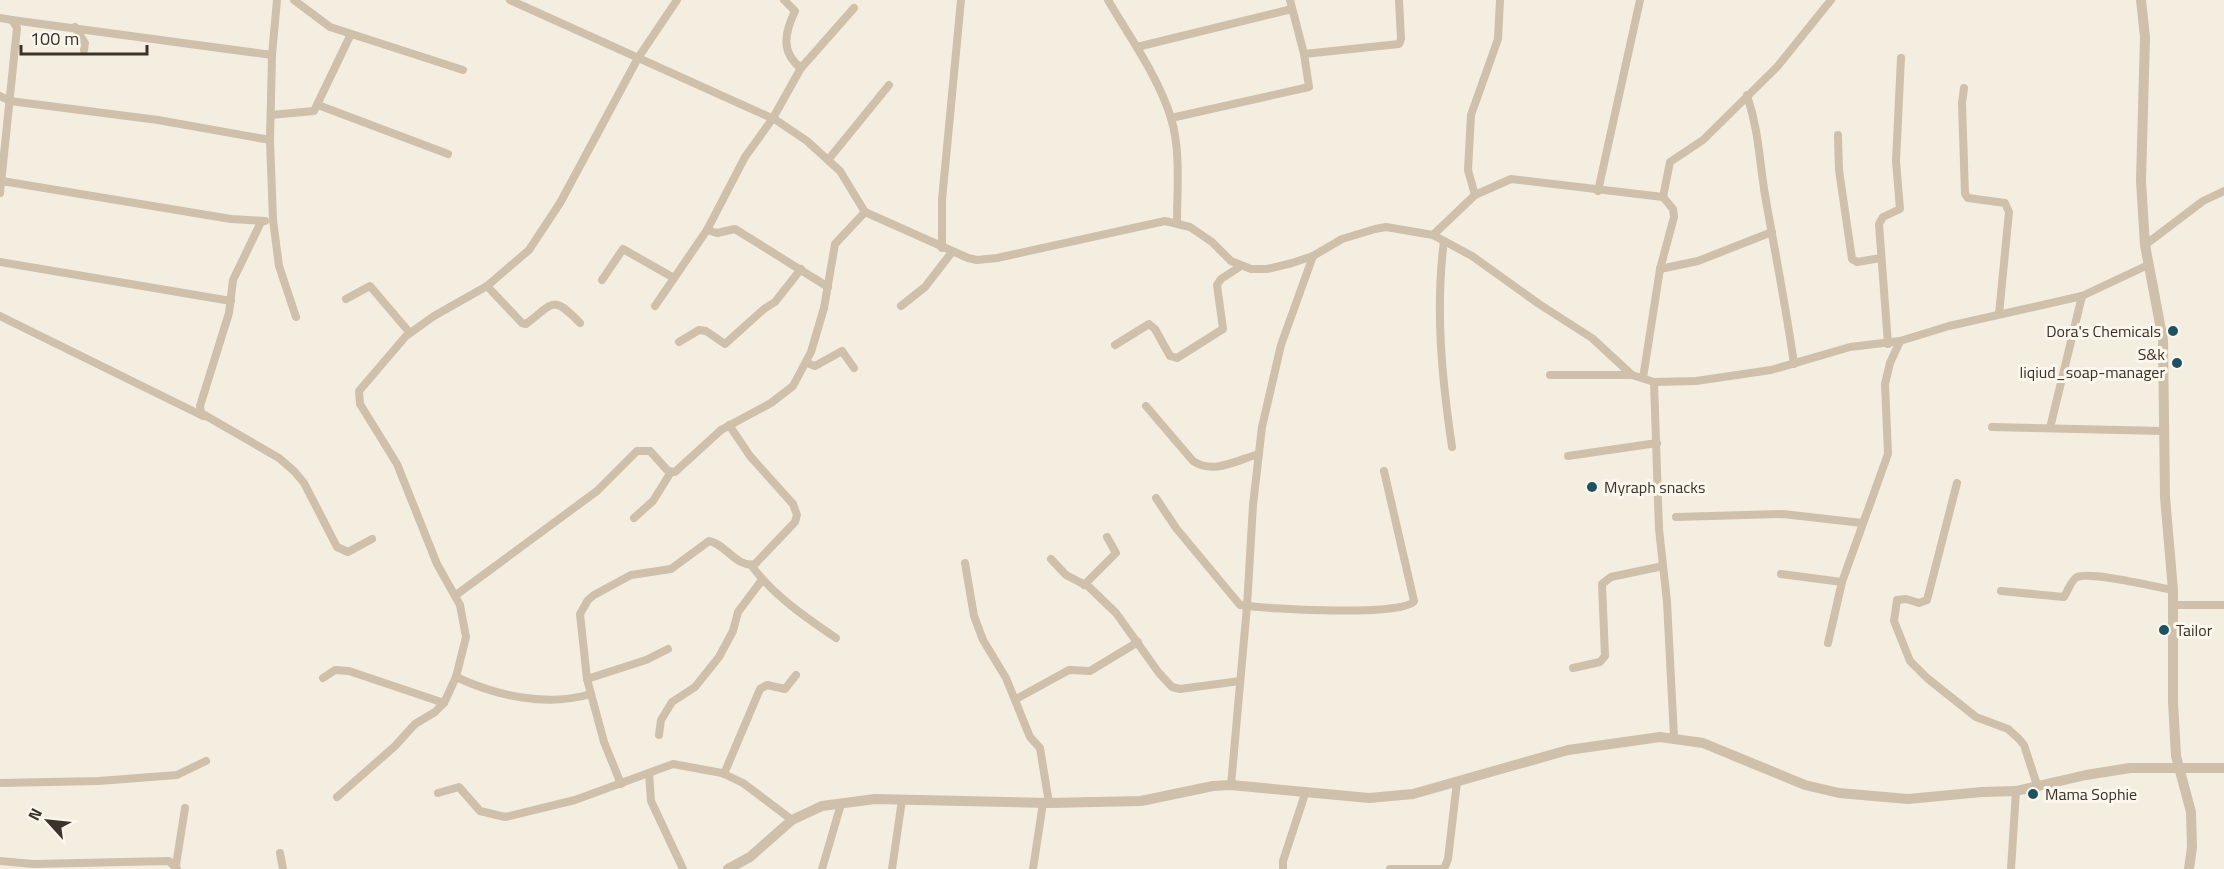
<svg xmlns="http://www.w3.org/2000/svg" width="2224" height="869" viewBox="0 0 2224 869" font-family="'Titillium Web',sans-serif">
<style>
.lines{fill:none;stroke-linecap:round;stroke-linejoin:round}
.minor{stroke:#cec0aa;stroke-width:8}
.tertiary{stroke:#cec0aa;stroke-width:10}
.poi-dot{fill:#1d5260;stroke:#fbf7ed;stroke-width:2}
.labels{text-anchor:middle;stroke-width:6;stroke-linejoin:round;paint-order:stroke}
.poi-label{font-size:16px;fill:#3b322a;stroke:#fbf7ed;text-anchor:start}
</style>
<rect width="100%" height="100%" fill="#f4eee0"/>
<g class="lines">
<g class="minor">
<path d="M277,0L272,55L270,140L273,220L279,266L296,317"/>
<path d="M294,0L330,27L463,70"/>
<path d="M510,0L776,120L807,141L840,171L865,212L968,258L977,260L997,258L1165,221L1190,227L1212,242L1231,261L1251,269H1267L1292,263L1313,256L1342,239L1375,229L1386,227L1433,235L1472,256L1539,304L1592,338L1632,375L1654,382L1696,381L1771,370L1850,347L1900,341L1949,326L2082,296L2148,265"/>
<path d="M784,0L795,11C785,32 780,52 801,68"/>
<path d="M1108,0C1130,38 1158,76 1171,118C1181,151 1177,189 1177,223"/>
<path d="M0,18L12,20L17,28L0,193"/>
<path d="M12,20L272,55"/>
<path d="M75,27L85,43L84,50"/>
<path d="M1137,47L1292,9"/>
<path d="M1304,54L1399,44L1401,39L1399,0"/>
<path d="M1964,88L1962,103L1965,194L1968,198L2005,203L2009,212L1999,314"/>
<path d="M1747,95C1759,132 1759,158 1765,195C1775,252 1786,307 1794,364"/>
<path d="M0,96L10,101L158,120L270,140"/>
<path d="M318,105L448,154"/>
<path d="M271,115L314,111L351,34"/>
<path d="M1171,118L1309,87L1304,54L1290,0"/>
<path d="M1838,135L1839,170L1852,259L1857,262L1881,258"/>
<path d="M828,160L889,85"/>
<path d="M2,181L231,219L265,221"/>
<path d="M1598,191L1640,0"/>
<path d="M1475,195L1468,170L1471,115L1498,39L1500,0"/>
<path d="M1663,197L1670,162L1703,140L1777,67L1831,0"/>
<path d="M261,222L233,280L229,313L200,406L201,413L279,458L294,471L304,483L337,547L348,552L372,539"/>
<path d="M707,230L717,233L735,229L828,287"/>
<path d="M1433,235L1475,195L1511,179L1663,197L1673,209L1674,217L1660,269L1643,378"/>
<path d="M1444,241C1435,310 1442,379 1452,447"/>
<path d="M2145,245L2203,201L2224,191"/>
<path d="M942,248V200L961,0"/>
<path d="M0,262L231,301"/>
<path d="M1660,269L1698,261L1772,232"/>
<path d="M602,280L623,249L674,278"/>
<path d="M487,286L522,323L526,324C554,303 552,294 580,323"/>
<path d="M346,299L370,286L410,333"/>
<path d="M655,306L707,230L745,157L773,118L801,68L854,8"/>
<path d="M901,306L925,287L952,252"/>
<path d="M0,316L203,416"/>
<path d="M679,342L699,330L706,331L725,344L764,309L775,302L801,269"/>
<path d="M1888,344L1879,224L1883,217L1900,209L1896,161L1901,58"/>
<path d="M1115,345L1149,324L1155,329L1170,356L1177,358L1223,329L1217,285L1221,279L1241,266"/>
<path d="M807,363L815,366L842,351L854,368"/>
<path d="M1550,375H1632"/>
<path d="M1654,382L1659,529L1667,602L1674,737"/>
<path d="M1146,406L1193,461C1213,475 1237,460 1259,454"/>
<path d="M1992,427L2163,431"/>
<path d="M2050,428L2082,296"/>
<path d="M1568,456L1657,443"/>
<path d="M1957,483L1927,600L1919,603L1906,599L1897,600L1894,621L1910,661L1927,678L1976,717L2008,729L2019,739L2024,745L2037,785"/>
<path d="M1156,498L1176,528L1240,605C1263,609 1405,617 1414,601L1384,471"/>
<path d="M1676,517L1783,514L1862,523"/>
<path d="M634,518L653,501L671,472"/>
<path d="M1051,559L1066,575L1089,587L1116,613L1159,673L1172,687L1180,689L1240,681"/>
<path d="M965,563L974,616L983,640L1006,678L1030,737L1040,748L1049,803"/>
<path d="M751,565C773,595 805,617 836,638"/>
<path d="M1781,574L1842,582"/>
<path d="M1084,585L1116,553L1107,537"/>
<path d="M2001,591L2064,597C2068,591 2071,580 2077,577C2091,571 2156,587 2173,590"/>
<path d="M456,595L597,491L637,451H650L668,471L675,472L721,430L771,403L793,386L811,352L824,308L835,244L865,212"/>
<path d="M2173,605H2224"/>
<path d="M1828,643L1842,582L1888,454L1885,384L1890,363L1900,341"/>
<path d="M1573,668L1600,662L1605,656L1602,584L1611,577L1663,566"/>
<path d="M456,677C497,696 546,707 591,694"/>
<path d="M323,678L335,670L349,671L444,703"/>
<path d="M587,679L646,660L668,649"/>
<path d="M1016,699L1069,670L1090,671L1138,642"/>
<path d="M659,735L661,720L672,702L695,687L719,657L733,631L738,612L762,580"/>
<path d="M649,773L651,801L683,869"/>
<path d="M724,774L760,689L767,685L785,689L796,675"/>
<path d="M0,783L99,781L177,775L206,761"/>
<path d="M621,784L604,742L587,679L580,614L588,600L594,595L631,575L671,569L709,541C726,544 736,568 755,564L795,522L797,515L793,504L750,456L729,425"/>
<path d="M1231,785L1247,606L1253,505L1262,427L1281,345L1313,256"/>
<path d="M438,793L459,787L480,811L505,817L575,800L673,764L722,773L743,783L792,820"/>
<path d="M337,797L395,746L415,724L435,712L444,703L456,677L466,637L460,605L437,564L397,464L360,404L359,391L406,336L434,316L487,286L529,250L560,203L638,58L677,0"/>
<path d="M280,853L283,869"/>
<path d="M0,861L33,864L169,861L177,869"/>
<path d="M176,865L185,808"/>
<path d="M822,869L841,804"/>
<path d="M892,869L902,800"/>
<path d="M1033,869L1043,803"/>
<path d="M1283,869V861L1306,791"/>
<path d="M1390,869H1444"/>
<path d="M1444,869L1448,859L1457,782"/>
<path d="M2011,869L2016,791"/>
</g>
<g class="tertiary">
<path d="M2141,0L2145,37L2141,181L2145,245L2163,340L2165,497L2173,590V702L2176,756L2191,812L2192,847L2189,869"/>
<path d="M728,869L750,857L792,820L822,806L875,799L1049,803L1141,801L1213,786L1231,785L1369,798L1413,794L1568,750L1660,737L1703,743L1805,785L1839,793L1908,799L1982,792L2016,791L2086,775L2130,768H2224"/>
</g>
</g>
<g class="poi-dot">
<circle cx="2173" cy="331" r="6"/>
<circle cx="2177" cy="363" r="6"/>
<circle cx="1592" cy="487" r="6"/>
<circle cx="2164" cy="630" r="6"/>
<circle cx="2033" cy="794" r="6"/>
</g>
<g class="labels">
<g class="poi-label">
<text x="2161" y="337" text-anchor="end">Dora's Chemicals</text>
<text x="2165" y="360" text-anchor="end">S&amp;k<tspan x="2165" dy="18">liqiud_soap-manager</tspan></text>
<text x="1604" y="493">Myraph snacks</text>
<text x="2176" y="636">Tailor</text>
<text x="2045" y="800">Mama Sophie</text>
</g>
</g>
<g transform="translate(48 821) rotate(297)" stroke="#fbf7ed" stroke-width="4.5" paint-order="stroke">
<path d="M0-4.5L10 22L0 15L-10 22Z" fill="#3b322a"/>
<text y="-9" font-size="16" font-weight="bold" text-anchor="middle" fill="#3b322a">N</text>
</g>
<path d="M21 45v9h126v-9" fill="none" stroke="#3b322a" stroke-width="3"/>
<text x="30" y="45" font-size="18" fill="#3b322a" stroke="#fbf7ed" stroke-width="4.5" paint-order="stroke">100 m</text>
</svg>
